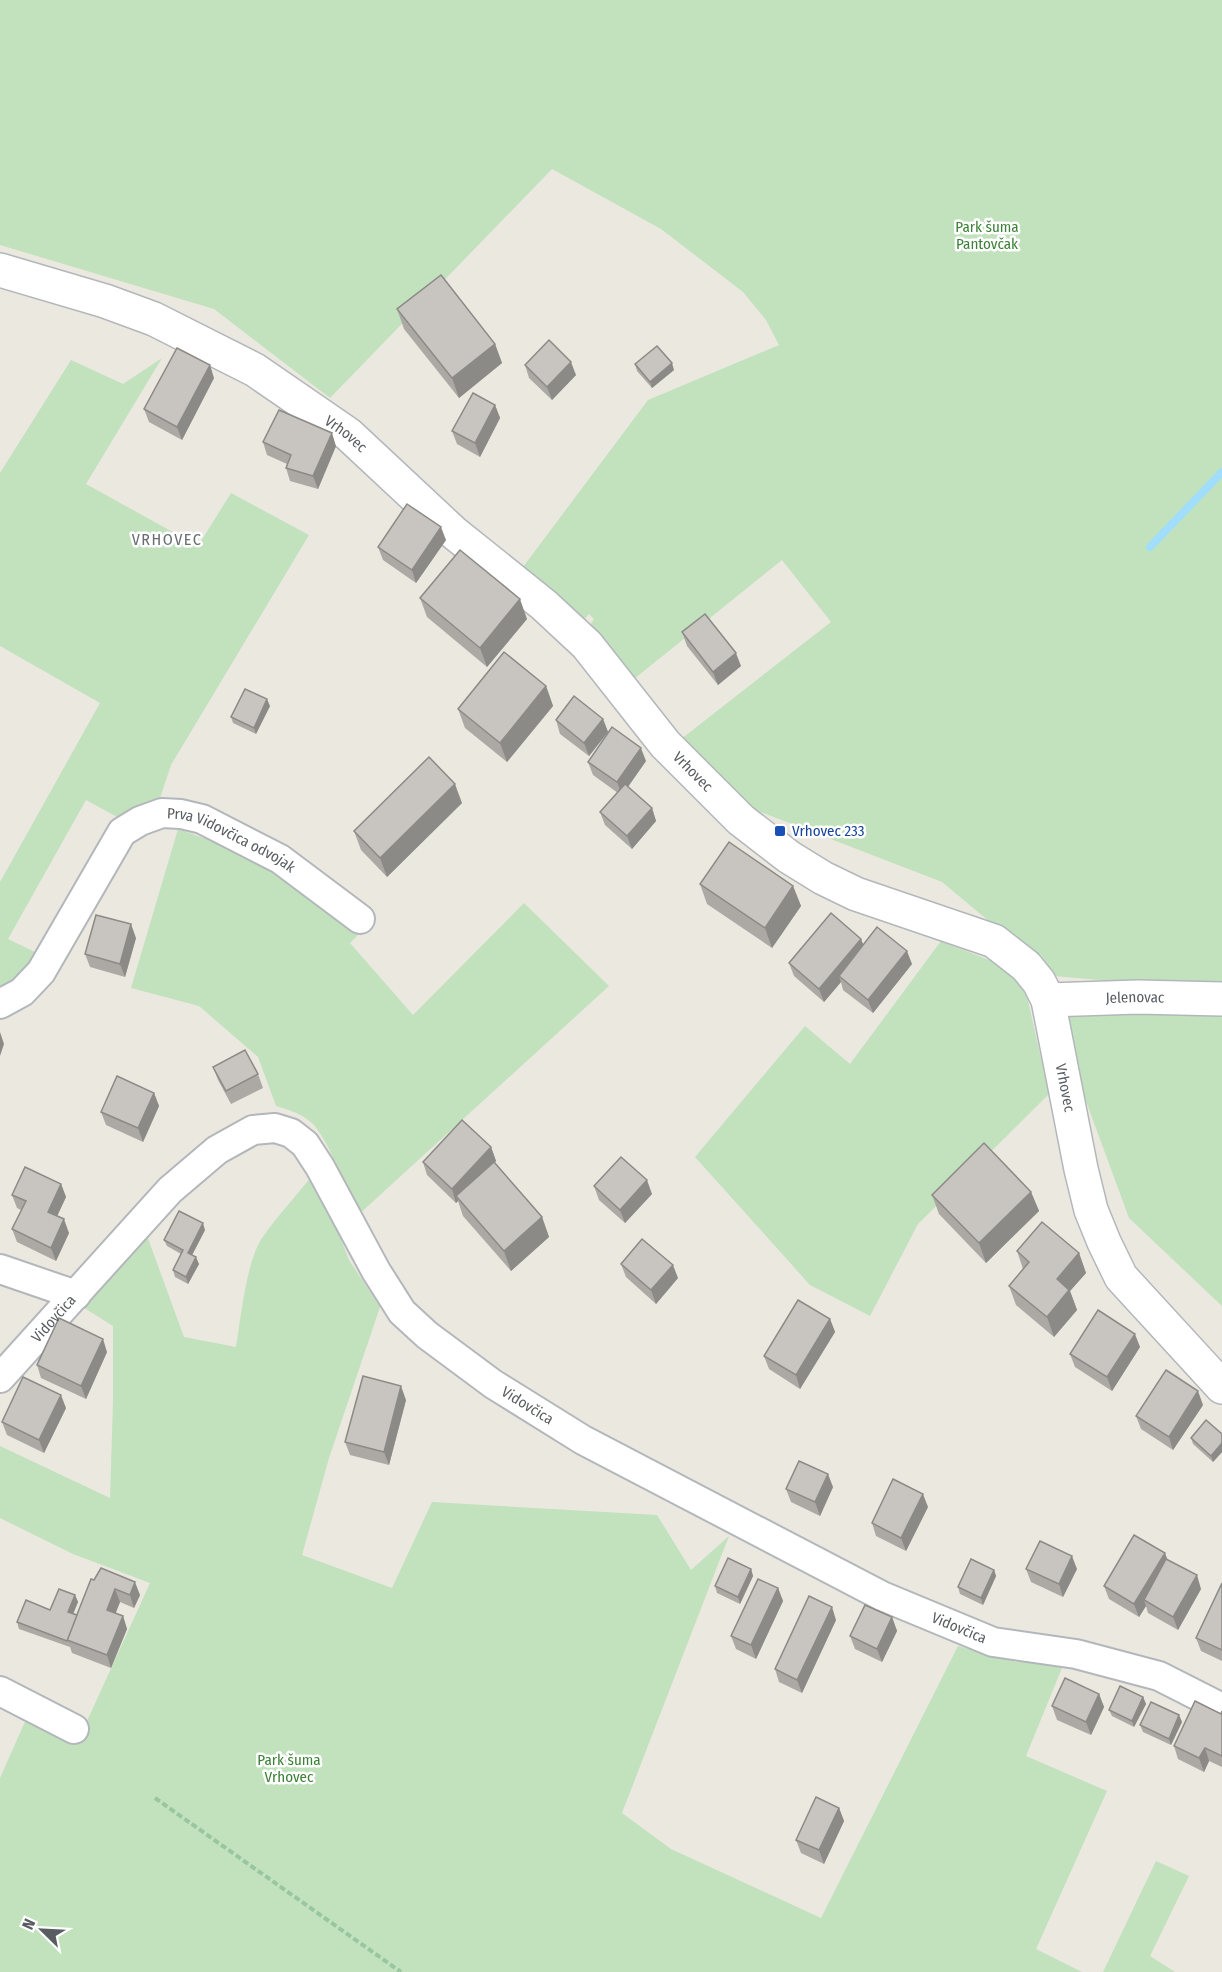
<svg xmlns="http://www.w3.org/2000/svg" width="1222" height="1972" viewBox="0 0 1222 1972" font-family="'Fira Sans Condensed',sans-serif">
<style>
.green{fill:#c1e2bd}
.lines{fill:none;stroke-linecap:round;stroke-linejoin:round}
.stream{stroke:#a1defb;stroke-width:8}
.minor-casing{stroke:#b3b7bb;stroke-width:32}
.tertiary-casing{stroke:#b3b7bb;stroke-width:36}
.path{stroke:#98c69f;stroke-width:4;stroke-dasharray:6 3;stroke-linecap:butt}
.minor{stroke:#fff;stroke-width:28}
.tertiary{stroke:#fff;stroke-width:33}
.wall{fill:#aca9a5}
.shaded-wall{fill:#8c8a86}
.building{fill:#c8c5c0;stroke:#8c8a86;stroke-width:1.5}
.transit-dot{fill:#1a4fb4;stroke:#fff;stroke-width:2}
.labels{text-anchor:middle;stroke-width:5;stroke-linejoin:round;paint-order:stroke}
.park-label{font-size:15px;fill:#3c8137;stroke:#fff}
.street-label{font-size:15px;fill:#595d61;stroke:#fff}
.transit-label{font-size:15px;fill:#164399;stroke:#fff;text-anchor:start}
.neighbourhood-label{font-size:16px;letter-spacing:1.5px;fill:#6a6f73;stroke:#fff}
</style>
<rect width="100%" height="100%" fill="#ebe8e0"/>
<g class="green">
<path d="M0,0H1222V985L1143,984L1055,976L942,882L745,806L676,743L831,622L782,560L634,679L588,628L594,619L589,614L582,622L523,567L648,400L779,345L766,320L743,292L661,229L552,169L330,398L214,309L0,245Z"/>
<path d="M162,358L86,484L198,546L231,493L309,535L171,765L158,804L119,818L86,800L8,939L41,955C31,966 17,992 0,987V882L100,703L0,646V473L71,360L123,384Z"/>
<path d="M178,829L243,852L295,883L360,933L350,943L413,1015L524,903L609,986L357,1216C347,1192 330,1142 313,1124C303,1114 289,1110 276,1106L258,1057L199,1006L131,988Z"/>
<path d="M941,941L994,962L1009,972L1026,992L1049,1094L918,1224L870,1316L810,1285L695,1157L805,1026L850,1064Z"/>
<path d="M1222,1010V1306L1129,1218L1069,1055L1066,1026L1069,1015Z"/>
<path d="M315,1172L349,1260L380,1307L329,1458L302,1555L392,1588L432,1502L657,1515L691,1570L729,1536L622,1813L671,1849L821,1918L958,1646L1016,1662L1064,1663L1026,1756L1107,1791L1036,1949L1082,1972H0V1778L28,1715L77,1743L150,1583L73,1554L0,1518V1446L110,1498L113,1402V1326L78,1304L146,1233L184,1337L236,1347C241,1317 246,1263 262,1238C278,1215 298,1194 315,1172Z"/>
<path d="M1156,1861L1189,1876L1150,1956L1175,1972H1103Z"/>
</g>
<g class="lines">
<path class="stream" d="M1150,547L1222,472"/>
<g class="minor-casing">
<g id="minor">
<path id="s1" d="M0,1004L22,992L41,972L122,832L140,821L162,813L181,814L202,819L280,859L360,919"/>
<path d="M0,1269L76,1295"/>
<path id="s2" d="M0,1378L170,1190L217,1150L253,1130L275,1128L291,1133L305,1144L320,1167L376,1271L402,1312L427,1335L493,1384L583,1440L882,1596L993,1642L1076,1654L1159,1676L1222,1708"/>
<path d="M0,1691L74,1729"/>
</g>
</g>
<g class="tertiary-casing">
<g id="tertiary">
<path id="s3" d="M0,270L105,301L154,319L255,370L348,434L453,532L544,605L587,645L665,744L741,820L789,857L823,878L856,894L994,941L1026,966L1039,982L1048,1000L1081,1169L1091,1210L1104,1242L1121,1277L1222,1387"/>
<path id="s4" d="M1048,1000L1138,997L1222,999"/>
</g>
</g>
<path class="path" d="M155,1798L401,1972"/>
<use href="#minor" class="minor"/>
<use href="#tertiary" class="tertiary"/>
</g>
<g class="wall">
<path d="M397,309L495,344L502,363L459,398L404,329Z"/>
<path d="M635,364L674,370L652,388L637,371Z"/>
<path d="M525,365L576,375L552,400L529,378Z"/>
<path d="M214,378L182,440L149,422L144,409Z"/>
<path d="M495,405L500,418L480,457L457,444L452,431Z"/>
<path d="M263,442L336,446L318,489L290,481L286,468L287,464L267,455Z"/>
<path d="M446,540L416,583L383,560L378,547Z"/>
<path d="M420,598L527,619L487,667L427,617Z"/>
<path d="M682,632L741,666L718,685L687,646Z"/>
<path d="M546,686L553,706L507,762L465,728L458,709Z"/>
<path d="M270,706L256,734L233,723L231,717Z"/>
<path d="M603,719L608,732L589,756L560,734L556,720Z"/>
<path d="M646,761L628,787L652,808L656,821L632,849L605,825L600,812L618,793L593,775L588,762Z"/>
<path d="M462,803L387,877L361,850L354,831Z"/>
<path d="M700,884L793,886L801,906L772,948L707,904Z"/>
<path d="M136,938L125,977L90,967L85,954Z"/>
<path d="M861,939L863,945L912,964L873,1013L843,990L841,982L824,1002L794,976L789,963Z"/>
<path d="M213,1067L258,1074L263,1088L231,1104L218,1080Z"/>
<path d="M154,1093L159,1106L143,1142L106,1125L101,1112Z"/>
<path d="M491,1147L496,1161L494,1163L542,1217L549,1237L511,1271L463,1216L458,1201L456,1203L427,1175L423,1162Z"/>
<path d="M61,1184L66,1197L57,1216L69,1233L56,1261L17,1242L12,1229L21,1210L17,1208L12,1195Z"/>
<path d="M594,1186L652,1194L625,1223L599,1200Z"/>
<path d="M1031,1192L1039,1211L986,1263L939,1214L932,1195Z"/>
<path d="M205,1230L192,1255L199,1264L188,1284L175,1277L173,1270L181,1254L167,1246L164,1240Z"/>
<path d="M1017,1251L1079,1253L1086,1273L1070,1291L1077,1310L1054,1337L1016,1305L1009,1286L1023,1269Z"/>
<path d="M621,1264L678,1278L656,1304L626,1277Z"/>
<path d="M830,1319L835,1332L800,1389L769,1369L764,1356Z"/>
<path d="M1140,1347L1112,1391L1075,1367L1070,1354Z"/>
<path d="M107,1352L86,1399L41,1378L37,1365Z"/>
<path d="M406,1400L389,1465L350,1455L345,1442Z"/>
<path d="M1203,1405L1173,1450L1141,1429L1136,1416Z"/>
<path d="M66,1408L44,1453L7,1435L2,1422Z"/>
<path d="M1222,1434V1452L1213,1462L1193,1444L1191,1438Z"/>
<path d="M833,1487L820,1516L791,1502L786,1489Z"/>
<path d="M928,1507L906,1551L876,1536L872,1523Z"/>
<path d="M1167,1559L1201,1589L1178,1630L1148,1613L1146,1606L1139,1617L1109,1599L1104,1586Z"/>
<path d="M751,1569L753,1576L740,1604L717,1593L715,1586Z"/>
<path d="M1026,1569H1077L1063,1597L1031,1582Z"/>
<path d="M994,1570L996,1576L983,1605L960,1594L958,1587Z"/>
<path d="M91,1579L140,1595L134,1608L120,1602L115,1613L123,1616L127,1629L111,1668L72,1653L70,1647L19,1629L17,1622L50,1610L75,1595L78,1602L73,1614L77,1615Z"/>
<path d="M1222,1583V1661L1201,1651L1196,1638Z"/>
<path d="M778,1588L783,1601L756,1659L736,1649L731,1636Z"/>
<path d="M892,1617L897,1631L882,1662L855,1649L850,1636Z"/>
<path d="M836,1620L802,1693L779,1682L775,1669Z"/>
<path d="M1099,1694L1104,1707L1091,1735L1057,1720L1052,1706Z"/>
<path d="M1143,1697L1146,1704L1134,1727L1112,1716L1109,1710Z"/>
<path d="M1222,1711V1767L1209,1761L1204,1772L1178,1759L1174,1746L1221,1714Z"/>
<path d="M1179,1715L1182,1722L1171,1745L1143,1732L1140,1725Z"/>
<path d="M839,1808L844,1821L824,1864L801,1853L796,1840Z"/>
</g>
<g class="shaded-wall">
<path d="M495,344L502,363L459,398L452,378Z"/>
<path d="M571,362L576,375L552,400L547,387Z"/>
<path d="M672,363L674,370L652,388L650,382Z"/>
<path d="M210,365L214,378L182,440L177,427Z"/>
<path d="M495,405L500,418L480,457L475,443Z"/>
<path d="M332,433L336,446L318,489L313,476Z"/>
<path d="M441,527L446,540L416,583L412,570Z"/>
<path d="M520,599L527,619L487,667L480,648Z"/>
<path d="M736,653L741,666L718,685L713,672Z"/>
<path d="M546,686L553,706L507,762L500,743Z"/>
<path d="M267,699L270,706L256,734L254,728Z"/>
<path d="M603,719L608,732L589,756L584,743Z"/>
<path d="M641,748L646,761L622,795L617,782Z"/>
<path d="M455,784L462,803L387,877L380,858Z"/>
<path d="M652,808L656,821L632,849L627,836Z"/>
<path d="M793,886L801,906L772,948L765,928Z"/>
<path d="M131,924L136,938L125,977L120,964Z"/>
<path d="M861,939L866,952L839,976L841,982L824,1002L819,989Z"/>
<path d="M907,951L912,964L873,1013L868,1000Z"/>
<path d="M0,1032L4,1044L0,1056Z"/>
<path d="M154,1093L159,1106L143,1142L138,1128Z"/>
<path d="M491,1147L496,1161L459,1200L456,1196L458,1201L456,1203L452,1189Z"/>
<path d="M647,1180L652,1194L625,1223L620,1210Z"/>
<path d="M61,1184L66,1197L53,1225L48,1212Z"/>
<path d="M1031,1192L1039,1211L986,1263L979,1243Z"/>
<path d="M542,1217L549,1237L511,1271L504,1251Z"/>
<path d="M64,1219L69,1233L56,1261L51,1248Z"/>
<path d="M203,1223L205,1230L190,1259L188,1253Z"/>
<path d="M1079,1253L1086,1273L1070,1291L1077,1310L1054,1337L1047,1317L1057,1279Z"/>
<path d="M196,1257L199,1264L188,1284L186,1277Z"/>
<path d="M673,1265L678,1278L656,1304L651,1290Z"/>
<path d="M830,1319L835,1332L800,1389L796,1375Z"/>
<path d="M1135,1334L1140,1347L1112,1391L1107,1377Z"/>
<path d="M103,1339L107,1352L86,1399L81,1386Z"/>
<path d="M401,1386L406,1400L389,1465L384,1452Z"/>
<path d="M1198,1391L1203,1405L1173,1450L1169,1437Z"/>
<path d="M61,1395L66,1408L44,1453L39,1440Z"/>
<path d="M1222,1443V1452L1213,1462L1211,1456Z"/>
<path d="M828,1474L833,1487L820,1516L815,1502Z"/>
<path d="M923,1494L928,1507L906,1551L901,1538Z"/>
<path d="M1165,1553L1170,1566L1144,1600L1146,1606L1139,1617L1134,1604Z"/>
<path d="M1072,1556L1077,1569L1063,1597L1059,1584Z"/>
<path d="M751,1569L753,1576L740,1604L738,1597Z"/>
<path d="M994,1570L996,1576L983,1605L981,1598Z"/>
<path d="M1197,1575L1201,1589L1178,1630L1173,1617Z"/>
<path d="M135,1582L140,1595L134,1608L130,1595Z"/>
<path d="M778,1588L783,1601L756,1659L751,1645Z"/>
<path d="M115,1589L120,1602L112,1623L107,1610Z"/>
<path d="M75,1595L78,1602L71,1619L68,1612Z"/>
<path d="M832,1607L836,1620L802,1693L797,1680Z"/>
<path d="M123,1616L127,1629L111,1668L107,1655Z"/>
<path d="M892,1617L897,1631L882,1662L877,1649Z"/>
<path d="M1099,1694L1104,1707L1091,1735L1086,1722Z"/>
<path d="M1143,1697L1146,1704L1134,1727L1132,1721Z"/>
<path d="M1179,1715L1182,1722L1171,1745L1169,1739Z"/>
<path d="M1205,1748L1209,1761L1204,1772L1199,1758Z"/>
<path d="M839,1808L844,1821L824,1864L819,1850Z"/>
</g>
<g class="building">
<path d="M441,275L495,344L452,378L397,309Z"/>
<path d="M549,340L571,362L547,387L525,365Z"/>
<path d="M657,346L672,363L650,382L635,364Z"/>
<path d="M177,348L210,365L177,427L144,409Z"/>
<path d="M473,393L495,405L475,443L452,431Z"/>
<path d="M279,410L332,433L313,476L286,468L291,455L263,442Z"/>
<path d="M407,504L441,527L412,570L378,547Z"/>
<path d="M460,550L520,599L480,648L420,598Z"/>
<path d="M705,614L736,653L713,672L682,632Z"/>
<path d="M504,652L546,686L500,743L458,709Z"/>
<path d="M245,689L267,699L254,728L231,717Z"/>
<path d="M574,696L603,719L584,743L556,720Z"/>
<path d="M612,727L641,748L617,782L588,762Z"/>
<path d="M429,757L455,784L380,858L354,831Z"/>
<path d="M625,784L652,808L627,836L600,812Z"/>
<path d="M729,842L793,886L765,928L700,884Z"/>
<path d="M831,913L861,939L819,989L789,963Z"/>
<path d="M96,915L131,924L120,964L85,954Z"/>
<path d="M877,927L907,951L868,1000L839,976Z"/>
<path d="M245,1050L258,1074L226,1091L213,1067Z"/>
<path d="M117,1076L154,1093L138,1128L101,1112Z"/>
<path d="M462,1120L491,1147L452,1189L423,1162Z"/>
<path d="M984,1143L1031,1192L979,1243L932,1195Z"/>
<path d="M621,1157L647,1180L620,1210L594,1186Z"/>
<path d="M494,1162L542,1217L504,1251L456,1196Z"/>
<path d="M25,1167L61,1184L48,1212L64,1219L51,1248L12,1229L26,1201L12,1195Z"/>
<path d="M179,1211L203,1223L188,1253L196,1257L186,1277L173,1270L183,1250L164,1240Z"/>
<path d="M1042,1222L1079,1253L1057,1279L1069,1290L1047,1317L1009,1286L1029,1262L1017,1251Z"/>
<path d="M642,1239L673,1265L651,1290L621,1264Z"/>
<path d="M798,1300L830,1319L796,1375L764,1356Z"/>
<path d="M1098,1310L1135,1334L1107,1377L1070,1354Z"/>
<path d="M59,1318L103,1339L81,1386L37,1365Z"/>
<path d="M1166,1370L1198,1391L1169,1437L1136,1416Z"/>
<path d="M363,1376L401,1386L384,1452L345,1442Z"/>
<path d="M23,1377L61,1395L39,1440L2,1422Z"/>
<path d="M1206,1420L1222,1434V1443L1211,1456L1191,1438Z"/>
<path d="M799,1461L828,1474L815,1502L786,1489Z"/>
<path d="M893,1479L923,1494L901,1538L872,1523Z"/>
<path d="M1134,1535L1165,1553L1134,1604L1104,1586Z"/>
<path d="M1040,1541L1072,1556L1059,1584L1026,1569Z"/>
<path d="M728,1558L751,1569L738,1597L715,1586Z"/>
<path d="M971,1559L994,1570L981,1598L958,1587Z"/>
<path d="M1166,1559L1197,1575L1173,1617L1144,1600Z"/>
<path d="M101,1568L135,1582L130,1595L115,1589L107,1610L123,1616L107,1655L67,1640L91,1579L94,1580Z"/>
<path d="M758,1579L778,1588L751,1645L731,1636Z"/>
<path d="M1222,1583V1650L1196,1638Z"/>
<path d="M59,1589L75,1595L68,1612L77,1615L67,1641L17,1622L26,1600L50,1610Z"/>
<path d="M809,1596L832,1607L797,1680L775,1669Z"/>
<path d="M865,1605L892,1617L877,1649L850,1636Z"/>
<path d="M1065,1678L1099,1694L1086,1722L1052,1706Z"/>
<path d="M1120,1686L1143,1697L1132,1721L1109,1710Z"/>
<path d="M1195,1701L1221,1714L1222,1711V1756L1205,1748L1199,1758L1174,1746Z"/>
<path d="M1151,1702L1179,1715L1169,1739L1140,1725Z"/>
<path d="M816,1797L839,1808L819,1850L796,1840Z"/>
</g>
<rect class="transit-dot" x="774" y="825" width="12" height="12" rx="3"/>
<g class="labels">
<g class="park-label">
<text x="987" y="232">Park šuma<tspan x="987" dy="17">Pantovčak</tspan></text>
<text x="289" y="1765">Park šuma<tspan x="289" dy="17">Vrhovec</tspan></text>
</g>
<g class="street-label">
<text dy="5" stroke="none"><textPath href="#s3" startOffset="386">Vrhovec</textPath></text>
<text dy="5" stroke="none"><textPath href="#s3" startOffset="872">Vrhovec</textPath></text>
<text dy="5" stroke="none"><textPath href="#s1" startOffset="334">Prva Vidovčica odvojak</textPath></text>
<text dy="5" stroke="none"><textPath href="#s4" startOffset="87">Jelenovac</textPath></text>
<text dy="5" stroke="none"><textPath href="#s3" startOffset="1394">Vrhovec</textPath></text>
<text dy="5" stroke="none"><textPath href="#s2" startOffset="80">Vidovčica</textPath></text>
<text dy="5" stroke="none"><textPath href="#s2" startOffset="764">Vidovčica</textPath></text>
<text dy="5" stroke="none"><textPath href="#s2" startOffset="1250">Vidovčica</textPath></text>
</g>
<g class="transit-label">
<text x="792" y="836">Vrhovec 233</text>
</g>
<g class="neighbourhood-label">
<text x="167" y="545">VRHOVEC</text>
</g>
</g>
<g transform="translate(42 1930) rotate(294)" stroke="#ffffff" stroke-width="4.5" paint-order="stroke">
<path d="M0-4.5L10 22L0 15L-10 22Z" fill="#595d61"/>
<text y="-9" font-size="16" font-weight="bold" text-anchor="middle" fill="#595d61">N</text>
</g>
</svg>
